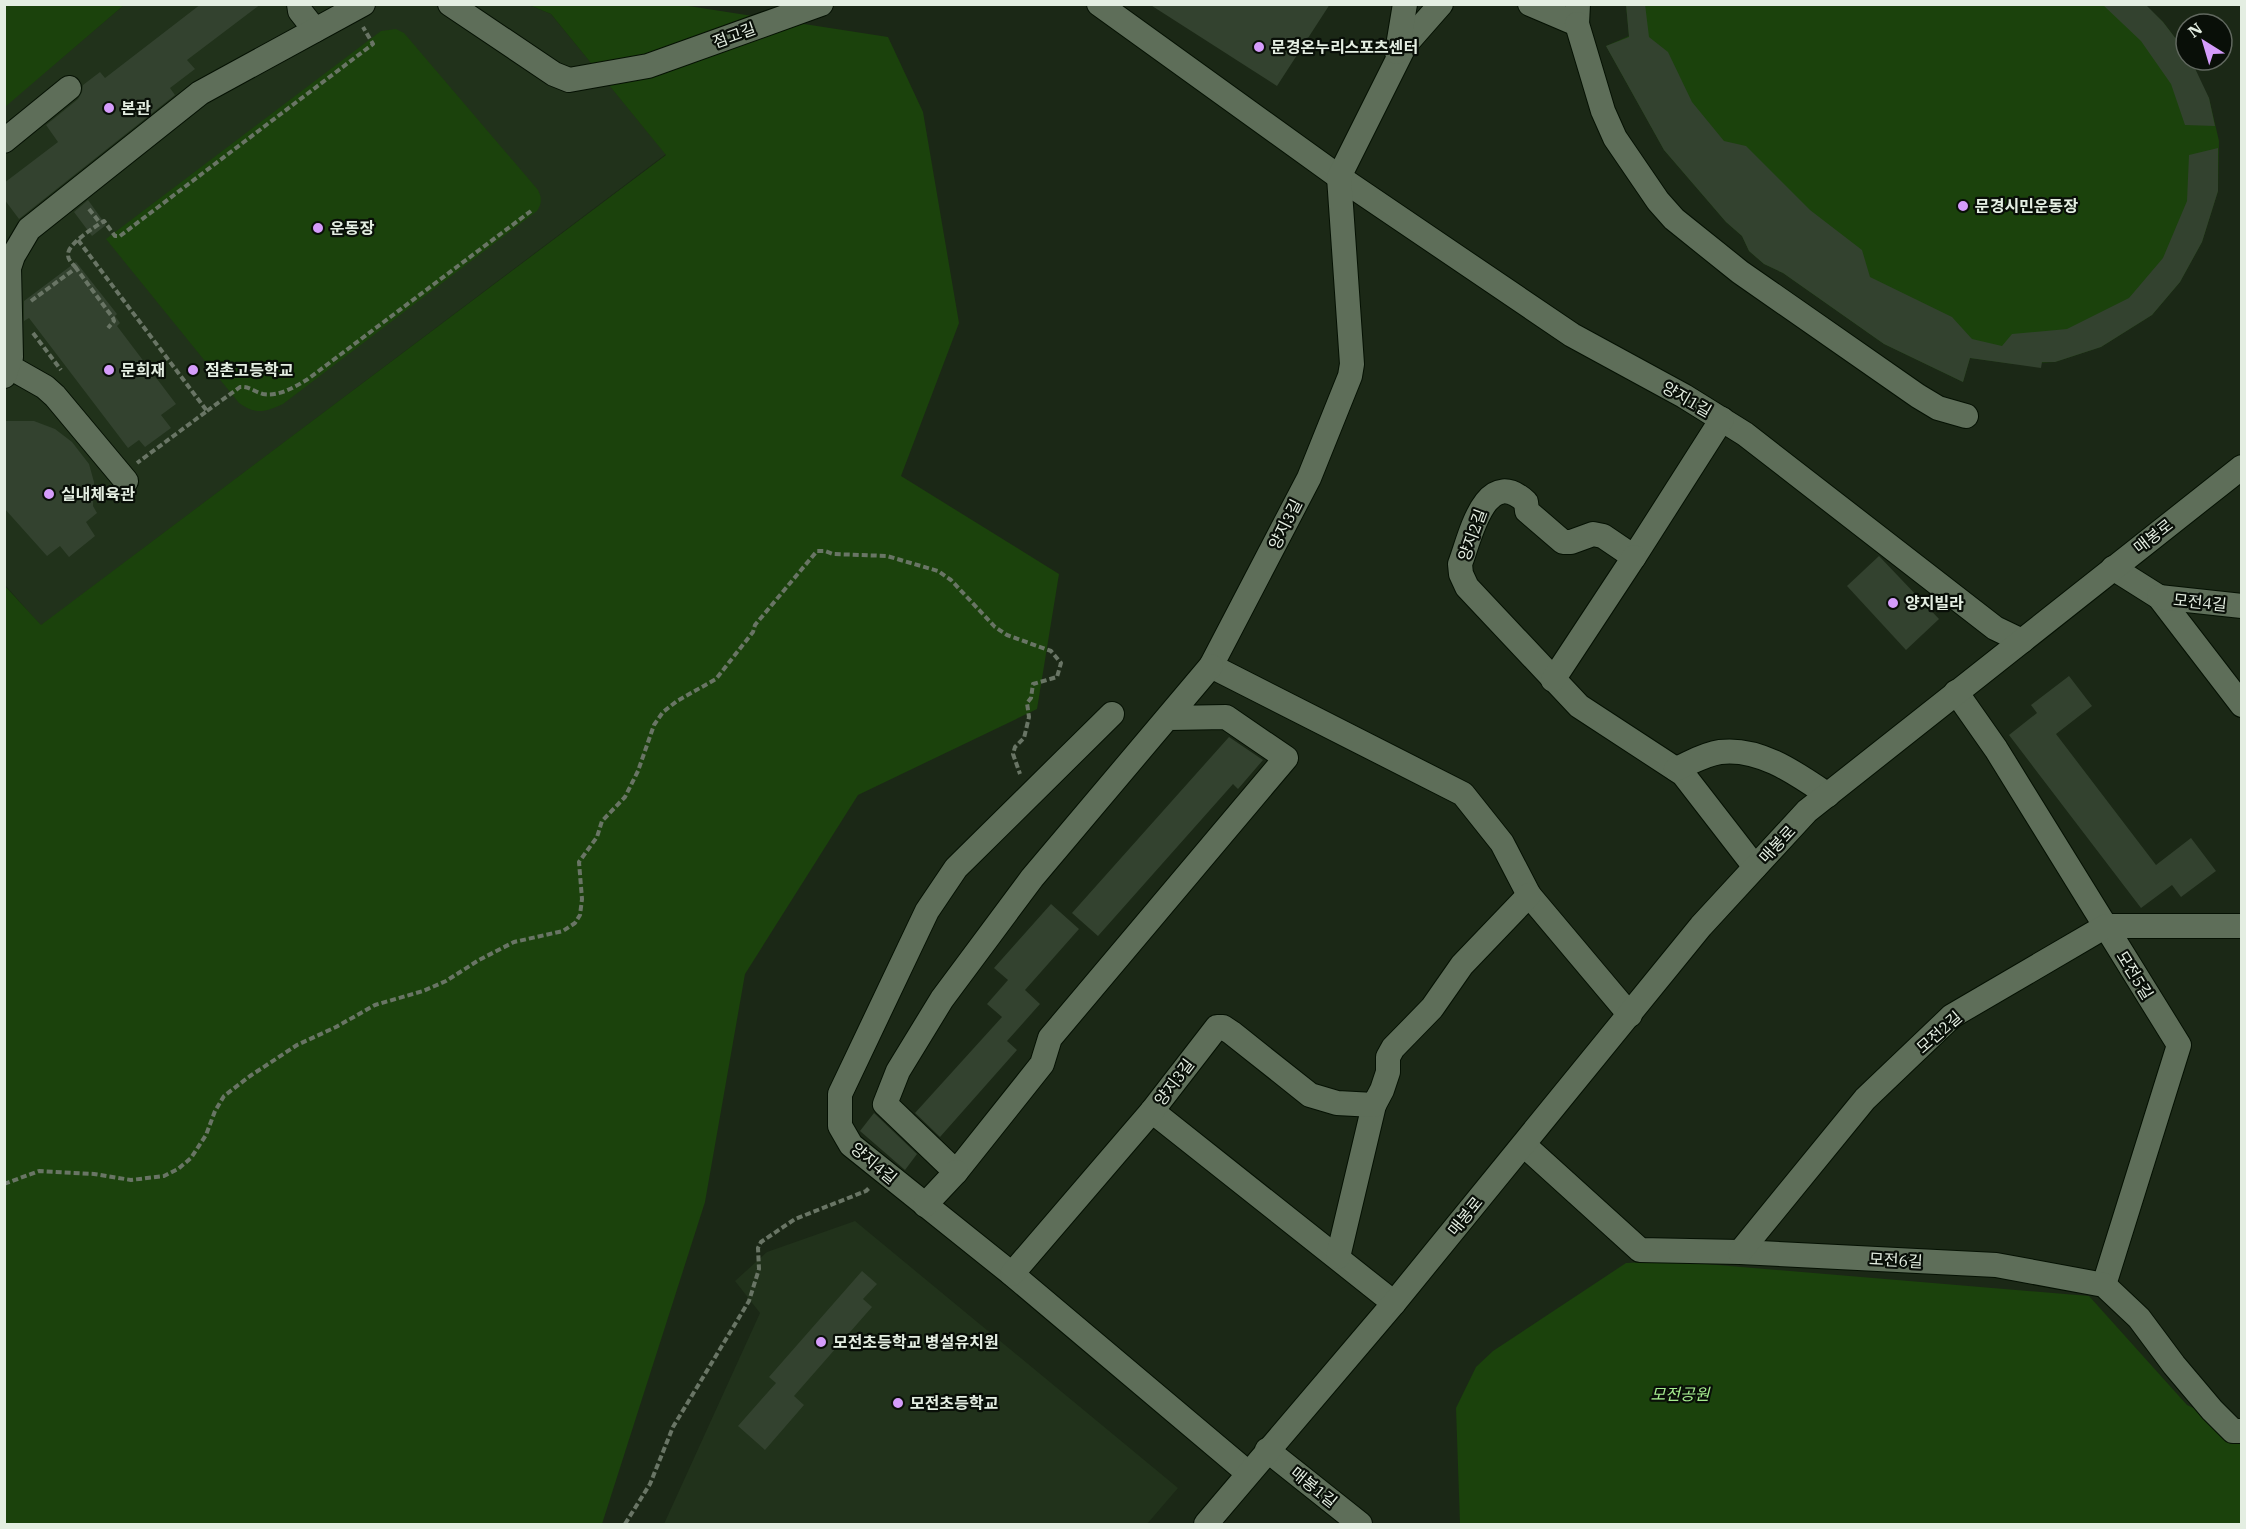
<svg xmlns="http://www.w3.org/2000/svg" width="2246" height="1529" viewBox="0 0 2246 1529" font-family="'IBM Plex Serif','Noto Sans KR',serif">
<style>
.built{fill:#21321b}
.green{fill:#1b420c}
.building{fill:#33422f}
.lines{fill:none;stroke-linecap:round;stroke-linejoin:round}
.minor-casing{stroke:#051103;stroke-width:26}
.path{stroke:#697565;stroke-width:4;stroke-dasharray:6 3;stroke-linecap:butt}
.minor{stroke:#5e6e59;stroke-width:24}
.poi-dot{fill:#d59cfb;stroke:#090f08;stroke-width:2}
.labels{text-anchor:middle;stroke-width:4.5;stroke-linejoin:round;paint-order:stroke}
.street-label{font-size:16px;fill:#e4eee2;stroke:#090f08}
.poi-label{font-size:16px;font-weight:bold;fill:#e4eee2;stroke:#090f08;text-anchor:start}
.park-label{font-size:16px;font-style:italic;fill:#a7ee90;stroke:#090f08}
</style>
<rect width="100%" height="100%" fill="#1b2816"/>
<g class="built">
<path d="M124,5H529L551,14L666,154L41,626L5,585L4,107Z"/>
<path d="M855,1221L1178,1488L1147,1524H664L760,1313L735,1281L767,1252Z"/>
</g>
<g class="green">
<path d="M5,4H124V5L5,107Z"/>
<path d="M529,5H682L888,37L923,112L959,323L901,476L1059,574L1037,709L858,795L745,974L705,1202L602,1524H5L4,585L41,625L666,155L551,14Z"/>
<path d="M1626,5H2145L2163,22L2186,52V60L2209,98L2219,141L2218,191L2202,242L2180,282L2152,315L2101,347L2055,362L2014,364L1970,358L1963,382L1884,344L1783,273L1764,264L1749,251L1742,236L1726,222L1664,150L1606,46L1629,36Z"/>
<path d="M396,29L404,33L538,190C542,198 542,203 537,211L283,404C266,412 255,415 239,403L106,239L381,31Z"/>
<path d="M1670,1261L2089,1296L2187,1405L2229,1425L2241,1428V1524H1460L1456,1408L1476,1367L1493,1351L1626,1263Z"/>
</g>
<g class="building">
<path d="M201,4H261L187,60L195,69L170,88L175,95L19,219L4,199V183L58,142L46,125L78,99L82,92L83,85L100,72L105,78Z"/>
<path d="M1149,4H1330L1277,86Z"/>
<path d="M1626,4H1645L1649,37L1668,52L1692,102L1724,141L1746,146L1810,210L1862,250L1870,277L1952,317L1972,339L2002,346L2012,334L2067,329L2129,298L2163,258L2187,201L2189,155L2218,148V191L2202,242L2180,282L2152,315L2101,347L2055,362H2042L2041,368L1970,358L1963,382L1884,344L1783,273L1764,264L1749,251L1742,236L1726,222L1664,150L1606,46L1629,37Z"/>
<path d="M2102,4H2145L2163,22L2186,52V60H2191L2209,98L2215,126L2185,125L2171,84L2141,41Z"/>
<path d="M88,200L106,225L92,236L74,212Z"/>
<path d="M76,262L117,314L115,316L120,323L117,326L176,404L161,415L171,428L145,447L139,440L128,448L29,318L24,321V301Z"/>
<path d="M4,421H34L55,429L72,442L89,464L94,482L93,506L97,513L86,522L95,536L69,557L60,546L47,556L4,508Z"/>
<path d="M1879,556L1939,619L1906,650L1847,586Z"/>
<path d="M2069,676L2092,706L2056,734L2156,865L2191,838L2216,871L2181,897L2172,885L2141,908L2009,735L2037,713L2031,705Z"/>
<path d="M1229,737L1263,760L1238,789L1233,784L1098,936L1072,913Z"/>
<path d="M1051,904L1079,929L1025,990L1040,1004L1007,1041L1017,1050L940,1137L915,1113L1002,1017L987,1004L1008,980L994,968Z"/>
<path d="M874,1113L917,1154L905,1170L860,1131Z"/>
<path d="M862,1271L877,1284L863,1299L872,1307L794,1396L804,1405L765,1450L738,1426L776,1383L769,1377Z"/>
</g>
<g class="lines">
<g class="minor-casing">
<g id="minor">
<path d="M299,4L300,11L315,30"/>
<path d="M450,4L554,74L569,80L648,66L821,4"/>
<path d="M1099,4L1339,177L1572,335L1684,396L1745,434L1995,628L2022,641"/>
<path d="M1441,4L1405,45L1339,177L1352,364L1350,376L1309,478L1211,666L1463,794L1502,843L1529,895L1630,1015"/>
<path d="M1530,4L1577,24L1578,4"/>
<path d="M1577,24L1603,111L1615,138L1658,201L1674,219L1740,272L1918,396L1938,408L1966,416"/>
<path d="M1397,52L1405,4"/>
<path d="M4,141L69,88"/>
<path d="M8,366L45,387L55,396L126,481"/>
<path d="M4,376L11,357L9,268L13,256L29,229L200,93L363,4"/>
<path d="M1722,419L1634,557L1603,536L1593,534L1571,542H1563L1527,511L1526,502C1485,464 1470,538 1460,564L1461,574L1467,587L1579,706L1683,774L1755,867"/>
<path d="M2113,568L2159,597L2242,705"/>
<path d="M2159,597L2242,606"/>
<path d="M1553,680L1634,557"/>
<path d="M1956,692L1996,749L2179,1045L2104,1285"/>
<path d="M1112,714L956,868L927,911L840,1094V1126L851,1145L1012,1274L1248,1473"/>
<path d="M1169,718L1226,717L1286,758L1050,1038L1042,1064L956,1172L885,1104L898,1071L942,999L1032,878L1211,666"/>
<path d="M1676,769C1690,763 1705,754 1720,752C1760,747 1797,774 1828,795"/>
<path d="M1152,1111L1394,1303"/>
<path d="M1524,1145L1640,1250L1740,1252L1996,1265L2104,1285L2139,1318L2174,1365L2212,1410L2233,1431H2242"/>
<path d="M925,1205L956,1172"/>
<path d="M1740,1252L1865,1099L1952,1016L2106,926H2242"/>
<path d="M1338,1257L1374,1105"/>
<path d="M1012,1274L1152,1111L1217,1027H1223L1232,1033L1310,1095L1337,1103L1374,1105L1382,1090L1388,1072V1057L1393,1048L1432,1008L1462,965L1529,895"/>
<path d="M1267,1450L1360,1524"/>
<path d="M1206,1524L1394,1303L1701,926L1807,811L2242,467"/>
</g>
</g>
<g class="path">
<path d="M89,209L100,223"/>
<path d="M78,240L207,411L137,463"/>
<path d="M76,268C73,264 68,260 68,255C67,244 95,227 104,221L115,236H120L373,44L363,27"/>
<path d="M31,301L76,268L113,318L114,321L108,328"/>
<path d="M33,333L61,370"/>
<path d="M207,411L240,387C249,386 255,392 263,394C278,397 295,387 308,379L531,211"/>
<path d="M4,1184L39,1171L94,1174L131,1180L164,1176L178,1169L191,1158L206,1135L215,1111L224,1096L250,1076L297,1045L336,1027L375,1005L423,991L446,981L479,960L514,942L563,931L575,923L580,915L582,899L579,862L597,837L602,821L625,797L638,771L654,725L663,712L677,701L716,679L753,632L755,625L817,551H825L833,554L887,556L938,571L951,580L995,627L1007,635L1051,651L1061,663L1057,677L1033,684L1031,698L1027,703L1029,717L1024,738L1015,747L1013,754L1020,774"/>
<path d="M625,1524L650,1484L673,1427L749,1301L759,1269L758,1248L761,1242L795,1219L866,1191L870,1187"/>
</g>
<use href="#minor" class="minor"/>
</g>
<g class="poi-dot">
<circle cx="1259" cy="47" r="6"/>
<circle cx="109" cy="108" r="6"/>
<circle cx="1963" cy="206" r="6"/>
<circle cx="318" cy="228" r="6"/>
<circle cx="109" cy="370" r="6"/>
<circle cx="193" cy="370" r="6"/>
<circle cx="49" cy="494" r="6"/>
<circle cx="1893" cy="603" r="6"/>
<circle cx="821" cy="1342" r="6"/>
<circle cx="898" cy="1403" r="6"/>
</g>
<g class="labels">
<g class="street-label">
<text transform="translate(734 35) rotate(-20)" y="6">점고길</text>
<text transform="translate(1687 399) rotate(30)" y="6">양지1길</text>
<text transform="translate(1285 524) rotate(-63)" y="6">양지3길</text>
<text transform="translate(1472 535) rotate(-70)" y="6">양지2길</text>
<text transform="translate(2153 536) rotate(-38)" y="6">매봉로</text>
<text transform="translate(2200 602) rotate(6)" y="6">모전4길</text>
<text transform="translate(1777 844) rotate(-47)" y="6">매봉로</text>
<text transform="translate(2135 975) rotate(58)" y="6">모전5길</text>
<text transform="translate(1939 1032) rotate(-41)" y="6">모전2길</text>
<text transform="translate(1174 1082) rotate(-53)" y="6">양지3길</text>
<text transform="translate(874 1163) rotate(40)" y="6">양지4길</text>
<text transform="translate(1465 1216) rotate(-51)" y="6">매봉로</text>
<text transform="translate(1896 1260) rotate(3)" y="6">모전6길</text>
<text transform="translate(1314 1487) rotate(39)" y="6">매봉1길</text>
</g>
<g class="poi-label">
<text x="1271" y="53">문경온누리스포츠센터</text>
<text x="121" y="114">본관</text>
<text x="1975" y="212">문경시민운동장</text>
<text x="330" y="234">운동장</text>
<text x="121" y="376">문희재</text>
<text x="205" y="376">점촌고등학교</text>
<text x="61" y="500">실내체육관</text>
<text x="1905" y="609">양지빌라</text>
<text x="833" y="1348">모전초등학교 병설유치원</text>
<text x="910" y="1409">모전초등학교</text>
</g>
<g class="park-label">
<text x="1680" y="1400">모전공원</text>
</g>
</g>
<rect width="2246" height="1529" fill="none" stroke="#e4eee2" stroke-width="12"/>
<g transform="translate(2204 42) rotate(323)"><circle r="28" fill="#090f08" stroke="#61685f" stroke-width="1.5"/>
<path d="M0-4.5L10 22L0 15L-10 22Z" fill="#d59cfb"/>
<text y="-9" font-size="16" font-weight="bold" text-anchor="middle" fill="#e4eee2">N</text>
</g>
</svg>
